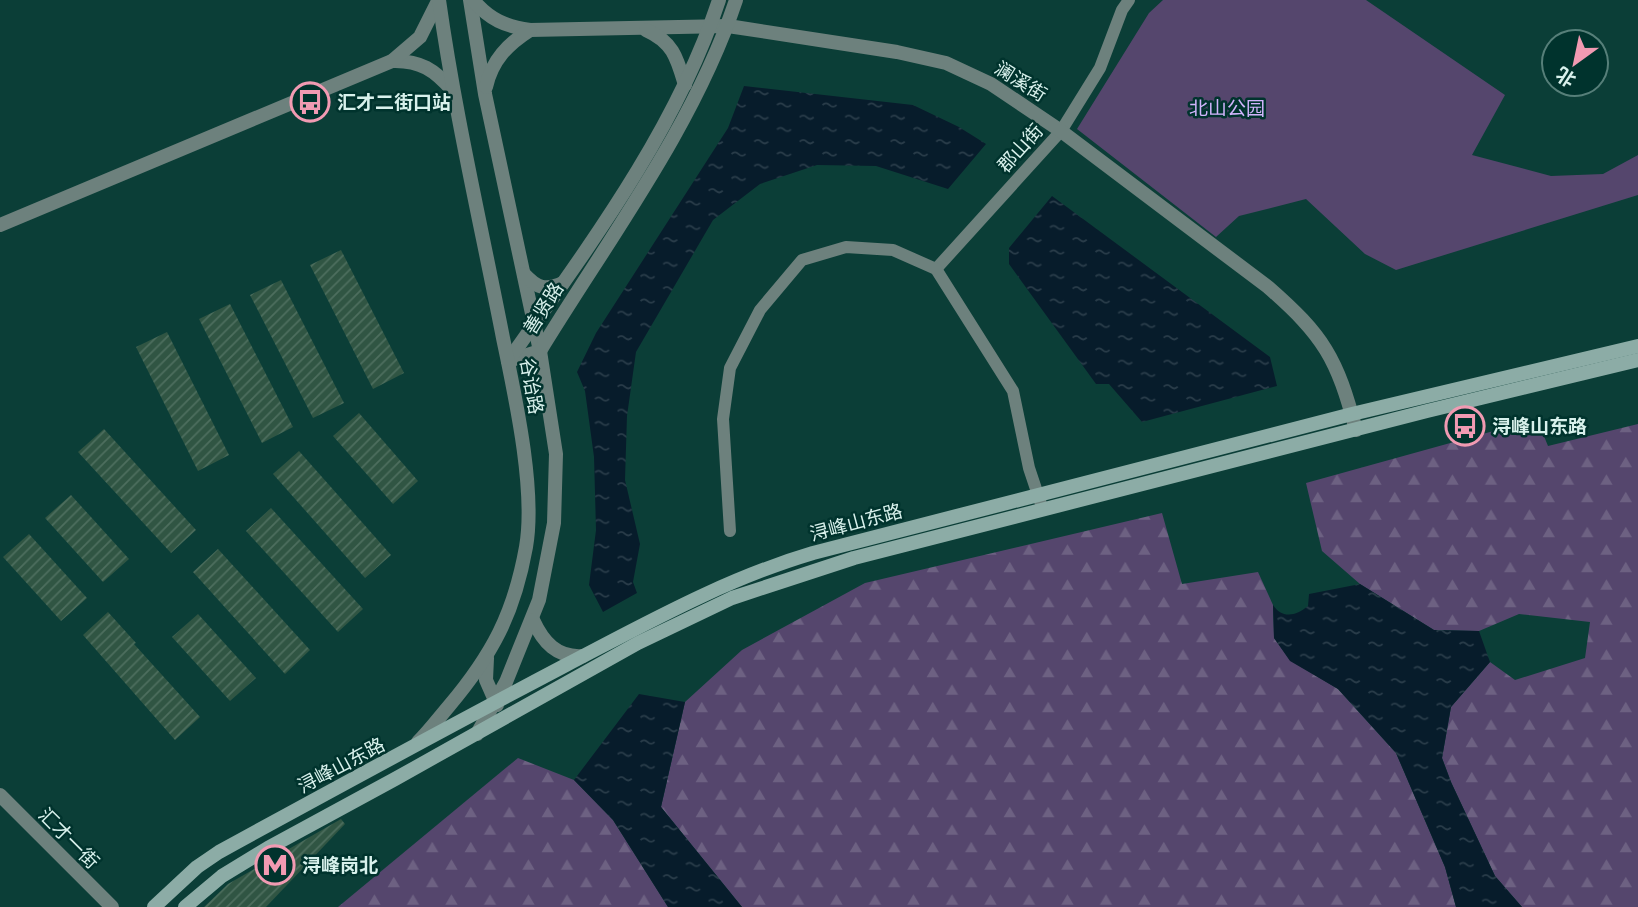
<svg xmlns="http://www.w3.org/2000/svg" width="1638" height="907" viewBox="0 0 1638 907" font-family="'Open Sans','Noto Sans SC',sans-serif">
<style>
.green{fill:#55466d}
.forest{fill:url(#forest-firs)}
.water{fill:url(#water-ripples)}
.building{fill:url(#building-hatch)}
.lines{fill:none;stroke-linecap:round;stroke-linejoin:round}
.minor{stroke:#6d817d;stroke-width:12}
.tertiary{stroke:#6d817d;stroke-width:14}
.secondary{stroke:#8caca6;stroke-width:14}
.labels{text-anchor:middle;stroke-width:5;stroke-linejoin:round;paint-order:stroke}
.street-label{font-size:19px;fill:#d8f1ec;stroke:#00332d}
.poi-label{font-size:19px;font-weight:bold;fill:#d8f1ec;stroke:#00332d;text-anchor:start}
.park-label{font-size:19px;fill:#d1b4fc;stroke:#00332d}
</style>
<defs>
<pattern id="forest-firs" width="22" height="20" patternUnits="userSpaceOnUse" patternTransform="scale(1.75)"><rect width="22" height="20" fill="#55466d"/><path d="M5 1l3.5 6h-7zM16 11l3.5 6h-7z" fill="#6d6182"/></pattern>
<pattern id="water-ripples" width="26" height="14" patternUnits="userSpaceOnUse" patternTransform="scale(1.75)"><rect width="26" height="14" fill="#071c2b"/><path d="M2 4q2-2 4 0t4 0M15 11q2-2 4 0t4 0" fill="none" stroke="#2a3d4a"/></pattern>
<pattern id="building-hatch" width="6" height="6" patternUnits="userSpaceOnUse" patternTransform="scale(1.75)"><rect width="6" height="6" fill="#305543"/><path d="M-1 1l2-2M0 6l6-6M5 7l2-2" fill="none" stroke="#4d6e5e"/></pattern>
</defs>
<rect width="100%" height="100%" fill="#0b3e37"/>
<path class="green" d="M1163,0H1366L1505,95L1472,155L1551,176L1603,174L1638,155V195L1396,270L1365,254L1306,199L1239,216L1216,237L1077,129L1149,13Z"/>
<g class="forest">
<path d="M1537,419L1548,446L1638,424V907H1522L1495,876L1451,782L1442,758L1451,707L1490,662L1515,680L1585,658L1590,622L1519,614L1479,631L1434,630L1360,584L1322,551L1306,483Z"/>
<path d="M1162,513L1182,584L1258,572L1273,605L1274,638L1290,660L1338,689L1396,753L1445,867L1456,907H742L661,807L685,702L742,650L865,583Z"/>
<path d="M518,758L574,780L613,820L668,907H338Z"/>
</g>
<g class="water">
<path d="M744,86L913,105L959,127L986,144L948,189L876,166L817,165L760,184L713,220L636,352L627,416L625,480L640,544L633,582L637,593L603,612L589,585L596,530L594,457L585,391L577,372L596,333L728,128Z"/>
<path d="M1052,196L1270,357L1277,386L1142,422L1109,384H1096L1009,264V248Z"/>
<path d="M1360,584L1434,630L1479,631L1490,662L1451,707L1442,758L1451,782L1495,876L1522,907H1456L1445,867L1396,753L1338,689L1290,661L1274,638L1273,605C1282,619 1296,616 1308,606L1309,594Z"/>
<path d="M639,694L685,702L661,807L742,907H668L613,820L574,780Z"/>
</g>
<g class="building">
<path d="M341,250L404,373L373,389L310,265Z"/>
<path d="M281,280L344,403L313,418L250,295Z"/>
<path d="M230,304L293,427L262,443L199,319Z"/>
<path d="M167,332L229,455L198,471L136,347Z"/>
<path d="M359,413L418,481L393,504L333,436Z"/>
<path d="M104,429L196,530L171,553L78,452Z"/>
<path d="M299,451L391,555L365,578L273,474Z"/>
<path d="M71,495L129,559L103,582L45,518Z"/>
<path d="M271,508L363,609L338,632L246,531Z"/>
<path d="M29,534L87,598L61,621L3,557Z"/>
<path d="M218,549L310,650L285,674L193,572Z"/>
<path d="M108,612L136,643L134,644L200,717L175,740L83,635Z"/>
<path d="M198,614L256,678L230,701L172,637Z"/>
<path d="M341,819L345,824L266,907H204L228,884Z"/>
</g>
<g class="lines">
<g class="minor">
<path d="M936,269L1061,131L1100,68L1122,10L1129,0"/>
<path d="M730,531L723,419L730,368L760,310L802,260L846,247L893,250L936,269L1013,391L1029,468L1043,510"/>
</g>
<g class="tertiary">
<path d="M470,0L485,94L540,351L556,454L554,523L539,600L506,682L477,734"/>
<path d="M473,0C490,20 505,26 530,30L728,26L897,52L946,63L991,84L1061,131L1268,287C1324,336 1337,358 1356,430"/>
<path d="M646,30C673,42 677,58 685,85"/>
<path d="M392,61C420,60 435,70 453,91"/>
<path d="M486,87C492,60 508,44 530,30"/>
<path d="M0,225L392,61L420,37L438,1"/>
<path d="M524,274C537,288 545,291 563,283"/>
<path d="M508,361L540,351C609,238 694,126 736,0"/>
<path d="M508,361C587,249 676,131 719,0"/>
<path d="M533,620C543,642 557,658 583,656"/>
<path d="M487,658L486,680L497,705"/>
<path d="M418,742C429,731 438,719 449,706C492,655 514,614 526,547C536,490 515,396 503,338C481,225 455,114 439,0"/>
<path d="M0,795L112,907"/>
</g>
<g class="secondary">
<path d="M154,907L197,867L219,852C334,789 450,726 566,665C647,623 725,579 813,553L1352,414L1638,346"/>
<path d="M185,907L222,876L268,848L395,779L638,643L732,598L854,558L1427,411L1638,360"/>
</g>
</g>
<defs>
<g id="bus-ring" transform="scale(2.0125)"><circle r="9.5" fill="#00332d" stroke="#f19ab2" stroke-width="1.5"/><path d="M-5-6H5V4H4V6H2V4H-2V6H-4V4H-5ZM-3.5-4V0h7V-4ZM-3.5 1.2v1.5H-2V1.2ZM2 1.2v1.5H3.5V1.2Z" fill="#f19ab2"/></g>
<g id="metro-ring" transform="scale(2.0125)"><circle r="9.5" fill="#00332d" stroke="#f19ab2" stroke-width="1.5"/><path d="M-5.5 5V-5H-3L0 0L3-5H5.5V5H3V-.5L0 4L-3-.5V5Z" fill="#f19ab2"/></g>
</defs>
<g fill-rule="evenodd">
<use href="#bus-ring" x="310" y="102"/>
<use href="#bus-ring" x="1465" y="426"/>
<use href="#metro-ring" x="275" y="865"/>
</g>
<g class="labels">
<g class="street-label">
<text transform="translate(1021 81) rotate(32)" y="7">澜溪街</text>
<text transform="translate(1020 148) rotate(-48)" y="7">郡山街</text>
<text transform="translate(543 308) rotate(-58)" y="7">善贤路</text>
<text transform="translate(532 386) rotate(80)" y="7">谷诒路</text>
<text transform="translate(856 522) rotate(-15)" y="7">浔峰山东路</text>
<text transform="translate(341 765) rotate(-28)" y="7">浔峰山东路</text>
<text transform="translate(69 838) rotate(45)" y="7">汇才一街</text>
</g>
<g class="poi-label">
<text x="337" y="109">汇才二街口站</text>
<text x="1492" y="433">浔峰山东路</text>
<text x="302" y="872">浔峰岗北</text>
</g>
<g class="park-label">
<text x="1227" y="115">北山公园</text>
</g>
</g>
<g transform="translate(1575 63) rotate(213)"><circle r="33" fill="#00332d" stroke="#567f79" stroke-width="2"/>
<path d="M0-5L12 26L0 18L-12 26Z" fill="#f19ab2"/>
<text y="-10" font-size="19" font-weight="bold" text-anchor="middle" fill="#d8f1ec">北</text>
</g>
</svg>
